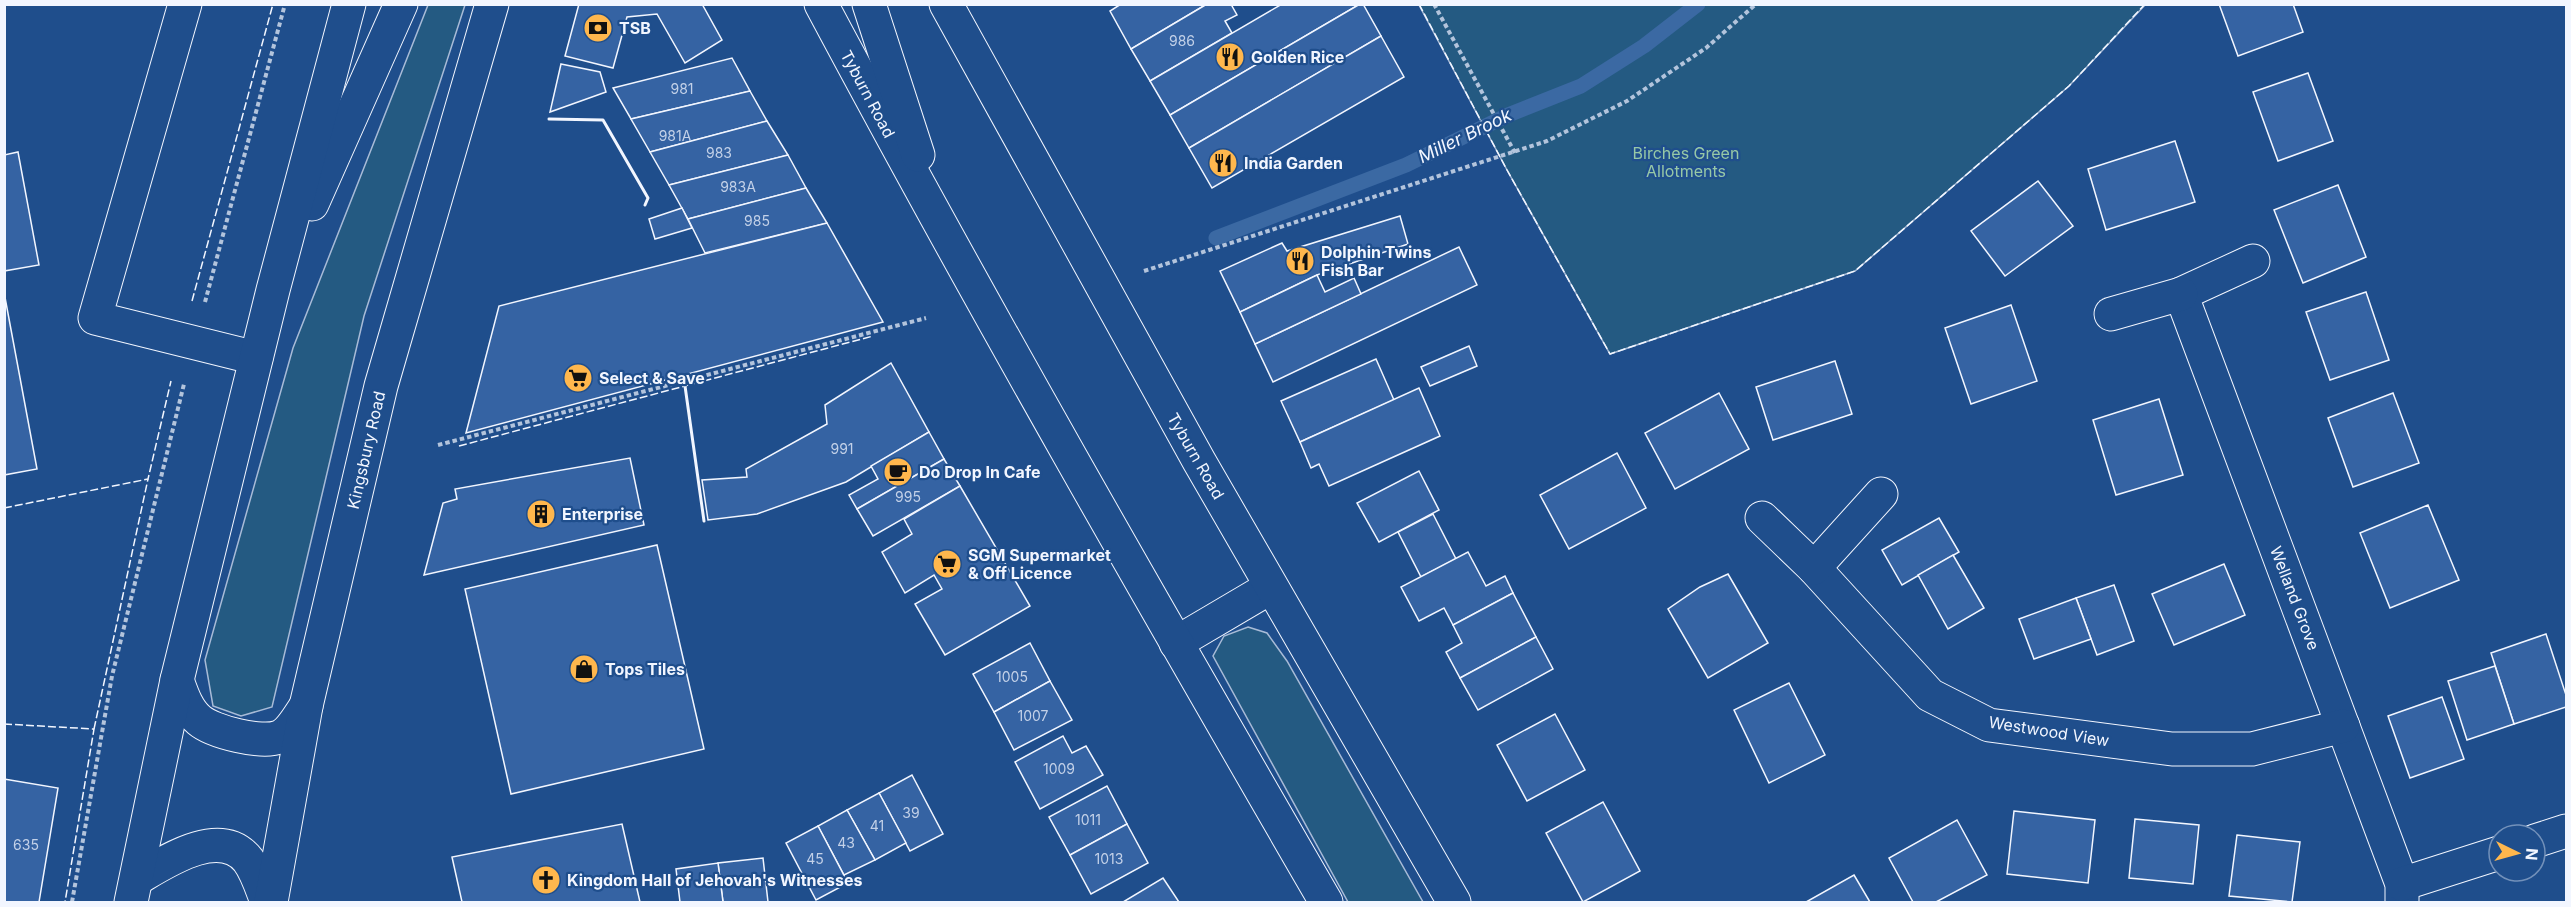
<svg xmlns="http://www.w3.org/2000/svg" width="2571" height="907" viewBox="0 0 2571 907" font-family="Inter,sans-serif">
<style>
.green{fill:#245a82;stroke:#a8bbd7;stroke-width:1.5}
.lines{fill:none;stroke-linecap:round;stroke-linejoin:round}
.stream{stroke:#3b69a3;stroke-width:15}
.building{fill:#3563a3;stroke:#f2f6ff;stroke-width:1.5}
.minor-casing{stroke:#f2f6ff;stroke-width:35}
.major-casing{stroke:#f2f6ff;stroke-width:35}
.highway-casing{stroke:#f2f6ff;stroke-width:35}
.path{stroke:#b3c4dc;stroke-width:4;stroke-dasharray:4.5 3;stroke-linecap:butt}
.minor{stroke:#1f4e8c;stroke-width:33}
.major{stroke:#1f4e8c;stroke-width:33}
.highway{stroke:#1f4e8c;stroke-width:33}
.fence{stroke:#f2f6ff;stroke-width:1.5;stroke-dasharray:8 3;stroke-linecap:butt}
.wall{stroke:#f2f6ff;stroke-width:3}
.labels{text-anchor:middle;stroke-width:4.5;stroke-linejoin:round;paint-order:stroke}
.number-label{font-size:14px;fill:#c3d1e8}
.poi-label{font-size:16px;font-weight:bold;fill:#f2f6ff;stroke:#1f4e8c;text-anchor:start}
.street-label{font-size:16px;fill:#f2f6ff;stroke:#1f4e8c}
.park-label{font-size:16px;fill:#97c8a6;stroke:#1f4e8c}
.water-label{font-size:18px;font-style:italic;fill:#f2f6ff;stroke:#1f4e8c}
</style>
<rect width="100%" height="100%" fill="#1f4e8c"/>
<g class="green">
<path d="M428,5H465L364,316L272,707L241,716L213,706L205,660L293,348Z"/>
<path d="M1419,5H2145L2069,86L1855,271L1610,354L1507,170Z"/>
<path d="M1248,627L1267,633L1287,661L1423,902H1348L1213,656L1224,636Z"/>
</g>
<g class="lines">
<path class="stream" d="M1216,238L1406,165L1508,115L1581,86L1644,46L1698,4"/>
</g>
<g class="building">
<path d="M579,4H702L722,40L685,63L657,14L627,17L613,68L565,56Z"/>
<path d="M1121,4H1207L1131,49L1110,11Z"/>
<path d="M1207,4H1235L1232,6L1237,15L1225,21L1232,33L1150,81L1131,49Z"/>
<path d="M1282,4H1360L1170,115L1150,81Z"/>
<path d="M1360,4H1363L1381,36L1189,148L1170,115Z"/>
<path d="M2219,4H2293L2303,32L2238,56Z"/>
<path d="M1381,36L1404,77L1212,188L1189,148Z"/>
<path d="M732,58L750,91L631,119L613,88Z"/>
<path d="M561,64L600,72L606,92L550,112Z"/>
<path d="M2308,73L2333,141L2278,161L2253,92Z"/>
<path d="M750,91L767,121L650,152L631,119Z"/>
<path d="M767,121L788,155L669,185L650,152Z"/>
<path d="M2175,141L2195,202L2106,230L2088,169Z"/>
<path d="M18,152L39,265L4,271V155Z"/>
<path d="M788,155L806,188L688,219L669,185Z"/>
<path d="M2038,181L2073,226L2005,276L1971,231Z"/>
<path d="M2338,185L2366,257L2303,283L2274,210Z"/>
<path d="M806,188L827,223L705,253L688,219Z"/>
<path d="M682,208L692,228L655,239L649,219Z"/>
<path d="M1400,216L1408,244L1317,275L1240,312L1220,271L1282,243L1287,251Z"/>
<path d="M827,223L883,322L466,433L499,306Z"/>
<path d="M1459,247L1477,285L1273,382L1255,344Z"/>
<path d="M1317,275L1325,292L1354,278L1361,294L1255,344L1240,312Z"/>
<path d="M4,292L37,469L4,475Z"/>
<path d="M2366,292L2389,360L2330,380L2306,312Z"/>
<path d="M2011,305L2037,381L1971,404L1945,328Z"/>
<path d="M1469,346L1477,366L1430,386L1421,367Z"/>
<path d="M1376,359L1394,400L1300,442L1281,401Z"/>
<path d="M1835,361L1852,414L1773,440L1756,387Z"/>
<path d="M891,363L929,432L846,482L757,514L708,520L702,480L747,477L746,469L827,424L825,405Z"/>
<path d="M1419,388L1440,436L1329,486L1319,464L1311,468L1300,442Z"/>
<path d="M1719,393L1749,449L1675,489L1645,433Z"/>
<path d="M2393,393L2419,463L2353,487L2328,418Z"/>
<path d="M2159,399L2183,475L2116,495L2093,420Z"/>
<path d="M929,432L944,459L857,509L849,495L878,479L871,466Z"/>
<path d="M1617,453L1646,508L1569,549L1540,495Z"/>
<path d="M630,458L644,525L424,575L443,503L457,499L455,489Z"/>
<path d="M944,459L960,486L873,536L857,509Z"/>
<path d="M1419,471L1439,510L1379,542L1357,503Z"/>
<path d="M960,486L1030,606L945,655L915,604L942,589L934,575L905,593L882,552L912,534L904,519Z"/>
<path d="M2428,505L2459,580L2390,608L2360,533Z"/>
<path d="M1433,514L1456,559L1421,577L1398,532Z"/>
<path d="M1939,518L1959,552L1902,585L1882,550Z"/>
<path d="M657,545L704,749L511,794L465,589Z"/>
<path d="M1468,552L1486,586L1505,576L1513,593L1453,625L1444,608L1419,621L1401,587Z"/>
<path d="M1953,555L1984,608L1948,629L1918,575Z"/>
<path d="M2224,564L2245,615L2174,645L2152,594Z"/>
<path d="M1728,574L1768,643L1708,678L1668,609L1700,587Z"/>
<path d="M2114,585L2134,641L2097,655L2076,598Z"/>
<path d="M1513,593L1536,637L1460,678L1446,652L1462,643L1453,625Z"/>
<path d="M2076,598L2091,639L2034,659L2019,619Z"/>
<path d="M2546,634L2566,695V707L2514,724L2491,653Z"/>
<path d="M1536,637L1553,669L1478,710L1460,678Z"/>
<path d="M1030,643L1050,681L994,712L973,674Z"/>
<path d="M2495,666L2514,724L2467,740L2448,681Z"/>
<path d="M1050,681L1072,720L1014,750L994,712Z"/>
<path d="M1789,683L1825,755L1769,783L1734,710Z"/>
<path d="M2442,697L2464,759L2410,778L2388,716Z"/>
<path d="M1555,714L1585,770L1527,801L1497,745Z"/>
<path d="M1063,736L1072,753L1086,746L1103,775L1040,809L1015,762Z"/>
<path d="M912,775L943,834L910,851L879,793Z"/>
<path d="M4,779L58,788L39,902H4Z"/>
<path d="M1107,786L1127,824L1070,855L1049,817Z"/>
<path d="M879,793L906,843L875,860L847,810Z"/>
<path d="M1603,802L1640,871L1583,902L1546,833Z"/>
<path d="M847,810L875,860L844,875L818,826Z"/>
<path d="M2014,811L2095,820L2088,883L2007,874Z"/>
<path d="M2135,819L2199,825L2193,884L2129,878Z"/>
<path d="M1957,820L1987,875L1936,902H1913L1889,858Z"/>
<path d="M622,824L640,902H462L452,857Z"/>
<path d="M1127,824L1148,863L1091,894L1070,855Z"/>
<path d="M818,826L848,883L816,900L786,843Z"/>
<path d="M2237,835L2300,842L2292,902L2229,896Z"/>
<path d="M763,858L768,902H723L718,863Z"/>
<path d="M718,863L723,902H680L676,869Z"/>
<path d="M1854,875L1870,902H1806Z"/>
<path d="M1163,878L1179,902H1123Z"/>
</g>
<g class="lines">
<g class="minor-casing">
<g id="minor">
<path d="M185,4L95,318L256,358"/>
<path d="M2253,261L2181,294L2402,884V902"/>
<path d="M2111,314L2181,294"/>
<path d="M1762,518L1814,568L1930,695L1989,725L2172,749H2252L2343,726"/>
<path d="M1814,568L1881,494"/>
<path d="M1176,643L1271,587"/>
<path d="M2535,841L2566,831"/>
<path d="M2402,884L2499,853"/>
</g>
</g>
<g class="major-casing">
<g id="major">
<path d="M821,4C983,308 1154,605 1326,902"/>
<path d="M869,4L918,155"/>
<path d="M946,4L1199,461L1454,902"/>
</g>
</g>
<g class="highway-casing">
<g id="highway">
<path d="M312,204L401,4"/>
<path d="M177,680C182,694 187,710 199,720C213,732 262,744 279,737C290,733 299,716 306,706"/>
<path d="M138,878C165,862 220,825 248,860C257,872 262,889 267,902"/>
<path d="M131,902L177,680L273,290L349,4"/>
<path d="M271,902L306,706L381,386L492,4"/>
</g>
</g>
<g class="path">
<path d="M1434,4L1515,153"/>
<path d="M1144,271L1547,141L1627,101L1706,48L1756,4"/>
<path d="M205,302L285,4"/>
<path d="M438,445L926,318"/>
<path d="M72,902L112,676L184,384"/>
</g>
<use href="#minor" class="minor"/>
<use href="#major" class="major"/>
<use href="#highway" class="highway"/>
<g class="fence">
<path d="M1419,4L1507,170L1610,354L1855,271L2069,86L2145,4"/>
<path d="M192,301L273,4"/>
<path d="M459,446L873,336"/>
<path d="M4,508L148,479L171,381"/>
<path d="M4,724L94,729L65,902"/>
<path d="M94,729L148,479"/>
</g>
<g class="wall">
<path d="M549,119L603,120L648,198L645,205"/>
<path d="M685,386L704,521"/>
</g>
</g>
<defs>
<g id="bank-disc" transform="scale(1.5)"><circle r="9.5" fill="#ffb74d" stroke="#1f4e8c"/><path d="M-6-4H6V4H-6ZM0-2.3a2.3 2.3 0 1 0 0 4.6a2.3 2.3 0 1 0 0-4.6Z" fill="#111"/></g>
<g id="restaurant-disc" transform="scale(1.5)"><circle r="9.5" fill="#ffb74d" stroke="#1f4e8c"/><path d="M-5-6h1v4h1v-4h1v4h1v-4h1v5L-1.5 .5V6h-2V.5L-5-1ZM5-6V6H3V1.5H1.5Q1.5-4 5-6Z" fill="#111"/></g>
<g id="supermarket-disc" transform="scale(1.5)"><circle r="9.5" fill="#ffb74d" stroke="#1f4e8c"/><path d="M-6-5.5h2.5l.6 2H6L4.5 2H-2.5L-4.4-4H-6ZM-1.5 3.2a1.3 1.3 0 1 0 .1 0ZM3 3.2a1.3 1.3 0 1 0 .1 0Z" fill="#111"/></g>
<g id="cafe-disc" transform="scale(1.5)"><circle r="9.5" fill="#ffb74d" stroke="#1f4e8c"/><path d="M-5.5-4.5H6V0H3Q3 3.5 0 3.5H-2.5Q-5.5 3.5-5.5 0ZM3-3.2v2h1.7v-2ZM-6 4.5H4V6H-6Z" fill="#111"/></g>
<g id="building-disc" transform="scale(1.5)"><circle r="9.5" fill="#ffb74d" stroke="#1f4e8c"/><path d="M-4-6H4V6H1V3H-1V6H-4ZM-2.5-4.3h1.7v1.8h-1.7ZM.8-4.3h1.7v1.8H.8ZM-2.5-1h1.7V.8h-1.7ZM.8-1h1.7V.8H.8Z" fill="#111"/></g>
<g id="shop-disc" transform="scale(1.5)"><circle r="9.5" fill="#ffb74d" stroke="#1f4e8c"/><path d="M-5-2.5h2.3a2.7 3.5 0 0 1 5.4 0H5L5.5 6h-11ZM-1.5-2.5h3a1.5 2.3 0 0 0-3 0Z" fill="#111"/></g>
<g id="church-disc" transform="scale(1.5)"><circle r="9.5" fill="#ffb74d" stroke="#1f4e8c"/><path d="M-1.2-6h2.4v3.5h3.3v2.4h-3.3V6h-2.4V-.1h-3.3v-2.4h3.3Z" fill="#111"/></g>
</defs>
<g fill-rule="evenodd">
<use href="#bank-disc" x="598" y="28"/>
<use href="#restaurant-disc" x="1230" y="57"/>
<use href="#restaurant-disc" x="1223" y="163"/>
<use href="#restaurant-disc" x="1300" y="261"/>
<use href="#supermarket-disc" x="578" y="378"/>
<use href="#cafe-disc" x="898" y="472"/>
<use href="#building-disc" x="541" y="514"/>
<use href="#supermarket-disc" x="947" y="564"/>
<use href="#shop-disc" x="584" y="669"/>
<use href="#church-disc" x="546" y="880"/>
</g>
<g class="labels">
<g class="number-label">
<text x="1182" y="46">986</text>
<text x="682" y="94">981</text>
<text x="675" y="141">981A</text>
<text x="719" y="158">983</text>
<text x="738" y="192">983A</text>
<text x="757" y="226">985</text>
<text x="842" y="454">991</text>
<text x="908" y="502">995</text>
<text x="1012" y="682">1005</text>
<text x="1033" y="721">1007</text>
<text x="1059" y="774">1009</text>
<text x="911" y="818">39</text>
<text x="1088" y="825">1011</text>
<text x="877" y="831">41</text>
<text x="846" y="848">43</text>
<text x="26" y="850">635</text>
<text x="815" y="864">45</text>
<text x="1109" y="864">1013</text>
</g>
<g class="poi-label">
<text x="619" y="34">TSB</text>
<text x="1251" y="63">Golden Rice</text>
<text x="1244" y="169">India Garden</text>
<text x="1321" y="258">Dolphin Twins<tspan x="1321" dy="18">Fish Bar</tspan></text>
<text x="599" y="384">Select &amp; Save</text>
<text x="919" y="478">Do Drop In Cafe</text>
<text x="562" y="520">Enterprise</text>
<text x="968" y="561">SGM Supermarket<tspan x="968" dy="18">&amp; Off Licence</tspan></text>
<text x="605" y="675">Tops Tiles</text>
<text x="567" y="886">Kingdom Hall of Jehovah's Witnesses</text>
</g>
<g class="street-label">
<text transform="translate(868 94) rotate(62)" y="6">Tyburn Road</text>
<text transform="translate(366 450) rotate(-77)" y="6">Kingsbury Road</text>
<text transform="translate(1196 456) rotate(60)" y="6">Tyburn Road</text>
<text transform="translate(2295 598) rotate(69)" y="6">Welland Grove</text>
<text transform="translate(2049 731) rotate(9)" y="6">Westwood View</text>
</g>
<g class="park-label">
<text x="1686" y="159">Birches Green<tspan x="1686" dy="18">Allotments</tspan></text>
</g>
<g class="water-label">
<text transform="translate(1465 136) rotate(-26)" y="6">Miller Brook</text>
</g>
</g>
<rect width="2571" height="907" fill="none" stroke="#f2f6ff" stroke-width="12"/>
<g transform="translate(2517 853) rotate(95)"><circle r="28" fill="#1f4e8c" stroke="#7391ba" stroke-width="1.5"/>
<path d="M0-4.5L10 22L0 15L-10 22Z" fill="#ffb74d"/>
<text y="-9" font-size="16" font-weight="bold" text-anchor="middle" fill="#f2f6ff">N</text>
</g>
</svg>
